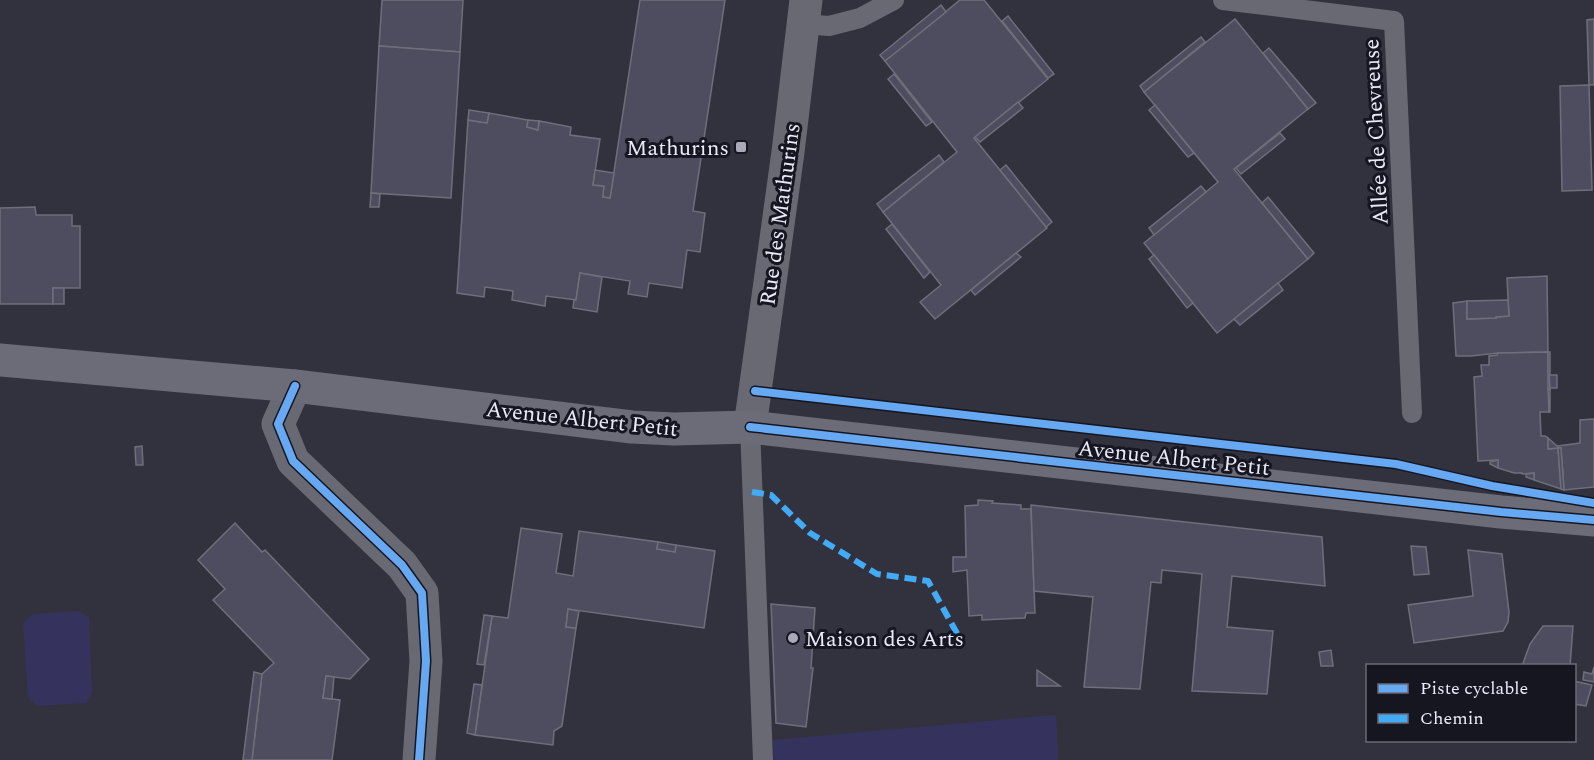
<svg xmlns="http://www.w3.org/2000/svg" width="1594" height="760" viewBox="0 0 1594 760" font-family="Spectral,serif">
<style>
.green{fill:#35335e}
.building{fill:#4e4d5f;stroke:#6f6f7b;stroke-width:1.5}
.lines{fill:none;stroke-linecap:round;stroke-linejoin:round}
.lane{stroke:#696974;stroke-width:20}
.street{stroke:#696974;stroke-width:33}
.secondary{stroke:#6c6c79;stroke-width:33}
.quiet{stroke:#42abf6;stroke-width:6;stroke-dasharray:12 6;stroke-linecap:butt}
.cycleway-casing{stroke:#161621;stroke-width:11}
.cycleway{stroke:#66a8f1;stroke-width:8}
.poi-dot{fill:#a9a9b9;stroke:#161621;stroke-width:2}
.labels{text-anchor:middle;stroke-width:6;stroke-linejoin:round;paint-order:stroke}
.street-label{font-size:22px;fill:#e9e9fa;stroke:#161621}
.poi-label{font-size:22px;fill:#e9e9fa;stroke:#161621;text-anchor:end}
</style>
<rect width="100%" height="100%" fill="#32323f"/>
<g class="green">
<path d="M79,611L89,618L92,693L86,703L36,706L28,697L23,623L33,614Z"/>
<path d="M1056,715L1058,760H774L773,740Z"/>
</g>
<g class="building">
<path d="M382,0H463L460,52L379,46Z"/>
<path d="M640,0H725L693,211L705,213L700,252L687,250L682,288L649,283L647,297L628,294L630,281L580,273L576,300L546,296L545,306L512,300L513,291L485,287L484,297L457,293L468,120L487,123L489,113L528,120L527,127L538,130L539,121L571,127L570,135L600,139L593,185L604,186L603,197L610,198Z"/>
<path d="M960,0H984L1048,79L974,138L1047,228L935,319L920,302L941,285L883,212L957,152L885,61Z"/>
<path d="M941,5L946,12L885,61L880,55Z"/>
<path d="M1008,16L1054,74L1048,78L1002,21Z"/>
<path d="M1235,19L1308,109L1234,169L1308,259L1217,333L1144,243L1218,182L1144,92Z"/>
<path d="M1594,19V85H1589L1587,20Z"/>
<path d="M1201,37L1205,42L1144,92L1140,86Z"/>
<path d="M379,46L460,52L451,198L371,193Z"/>
<path d="M1269,48L1316,103L1308,109L1263,53Z"/>
<path d="M894,74L932,122L926,126L888,79Z"/>
<path d="M1589,85L1592,190L1562,191L1560,86Z"/>
<path d="M1018,102L1023,108L980,142L975,137Z"/>
<path d="M1155,105L1194,153L1188,157L1149,110Z"/>
<path d="M469,110L489,113L487,123L468,120Z"/>
<path d="M528,120L539,121L538,130L527,127Z"/>
<path d="M1280,133L1285,139L1241,174L1236,168Z"/>
<path d="M939,155L944,162L883,212L877,204Z"/>
<path d="M1006,165L1052,222L1046,227L1000,170Z"/>
<path d="M595,170L614,173L610,198L603,197L604,186L593,185Z"/>
<path d="M1201,186L1206,192L1154,235L1149,228Z"/>
<path d="M371,193L380,194L379,207H370Z"/>
<path d="M1268,197L1314,253L1308,259L1262,203Z"/>
<path d="M35,207L36,215H72V226H80V288H53V304H0V208Z"/>
<path d="M892,224L930,272L924,278L886,229Z"/>
<path d="M1016,253L1021,257L975,295L971,290Z"/>
<path d="M1154,255L1193,303L1187,308L1149,259Z"/>
<path d="M580,273L602,277L597,312L573,308L574,300H576Z"/>
<path d="M1547,276L1548,352L1498,353L1471,356H1456L1453,303L1467,301V319L1496,318V317L1509,316L1507,278Z"/>
<path d="M1278,283L1283,290L1240,325L1234,319Z"/>
<rect x="53" y="288" width="11" height="16"/>
<path d="M1508,300L1509,316L1496,317V318L1467,319V301Z"/>
<path d="M1548,352L1549,412H1540L1541,436H1545L1548,438V449L1558,448L1561,489L1534,480V473L1522,474V473H1514L1498,468V460L1478,461L1474,377L1482,376L1481,365H1489V356L1497,355L1498,353Z"/>
<path d="M1548,352H1550V390L1548,389Z"/>
<path d="M1549,375H1557V388H1550Z"/>
<path d="M1548,389L1550,390V412H1549Z"/>
<path d="M1594,419V487L1564,490L1561,448H1558L1557,446L1580,443V420Z"/>
<path d="M1548,438L1557,446L1558,448L1548,449Z"/>
<path d="M142,446L143,465H136L135,447Z"/>
<path d="M1558,448H1561L1564,490L1561,489Z"/>
<path d="M1498,460V468L1490,464V462Z"/>
<path d="M1534,473V480L1526,477V474Z"/>
<path d="M978,500L993,501L992,503L1021,505V509H1031L1035,613H1026L1025,618L982,620V615L969,616L967,570L953,572V557H966L965,506L978,505Z"/>
<path d="M1031,505L1322,537L1325,586L1232,576L1227,627L1273,631L1267,694L1192,691L1202,574L1162,570L1161,583L1151,582L1140,689L1084,687L1093,597L1034,591Z"/>
<path d="M235,523L262,552L265,550L369,659L350,679L326,676L323,698L340,700L332,760H252L262,674L274,663L213,600L225,589L198,560Z"/>
<path d="M521,528L562,534L556,573L573,576L579,531L658,542L657,549L675,552L676,545L715,551L704,628L568,609L566,627L576,628L562,726L554,731L553,745L475,735L492,616L508,618Z"/>
<path d="M658,542L676,545L675,552L657,549Z"/>
<path d="M1411,546L1426,547L1429,574L1414,575Z"/>
<path d="M1468,550L1502,554L1509,612L1508,622L1503,631L1414,643L1408,605L1473,596Z"/>
<path d="M771,604L815,608L811,668H813L806,727L776,723Z"/>
<path d="M568,609L579,611L576,628L566,627Z"/>
<path d="M484,615L492,616L484,665L477,664Z"/>
<path d="M1543,626H1573L1570,666H1522L1530,644Z"/>
<path d="M1331,650L1333,666H1321L1319,652Z"/>
<path d="M1594,667V682L1583,680L1584,672L1592,674Z"/>
<path d="M1037,670L1060,686H1037Z"/>
<path d="M254,672L262,674L252,760H243Z"/>
<path d="M326,676L334,677L332,699L323,698Z"/>
<path d="M1574,681L1592,685L1586,706L1574,704Z"/>
<path d="M474,684L482,685L475,735L467,733Z"/>
</g>
<g class="lines">
<g class="lane">
<path d="M1223,0L1394,21L1412,413"/>
<path d="M803,24L829,26L860,18L894,0"/>
<path d="M750,427L763,760"/>
</g>
<g class="street">
<path d="M295,386L278,424L293,461L402,565L422,593L426,661L419,760"/>
<path d="M750,427L788,152L806,0"/>
</g>
<path class="secondary" d="M0,360L295,386L632,427L674,429L750,427L1501,512L1594,520"/>
<path class="quiet" d="M752,492L771,495L810,533L877,574L928,581L959,637"/>
<g class="cycleway-casing">
<g id="cycleway">
<path d="M295,386L278,424L293,461L402,565L422,593L426,661L419,760"/>
<path d="M755,391L1396,464L1492,486L1594,503"/>
<path d="M750,427L1501,512L1594,520"/>
</g>
</g>
<use href="#cycleway" class="cycleway"/>
</g>
<g class="poi-dot">
<rect x="735" y="141" width="12" height="12" rx="3"/>
<circle cx="793" cy="638" r="6"/>
</g>
<g class="labels">
<g class="street-label">
<text transform="translate(1375 132) rotate(-93)" y="8">Allée de Chevreuse</text>
<text transform="translate(779 214) rotate(-82)" y="8">Rue des Mathurins</text>
<text transform="translate(582 418) rotate(6)" y="8">Avenue Albert Petit</text>
<text transform="translate(1174 457) rotate(6)" y="8">Avenue Albert Petit</text>
</g>
<g class="poi-label">
<text x="729" y="155">Mathurins</text>
<text x="805" y="646" text-anchor="start">Maison des Arts</text>
</g>
</g>
<rect x="1366" y="664" width="210" height="78" fill="#161621" stroke="#6a6a78" stroke-width="1.5"/>
<rect x="1378" y="684" width="30" height="9" fill="#66a8f1" stroke="#6a6a78" stroke-width="1.5"/>
<text x="1420" y="694" font-size="18" fill="#e9e9fa">Piste cyclable</text>
<rect x="1378" y="714" width="30" height="9" fill="#42abf6" stroke="#6a6a78" stroke-width="1.5"/>
<text x="1420" y="724" font-size="18" fill="#e9e9fa">Chemin</text>
</svg>
